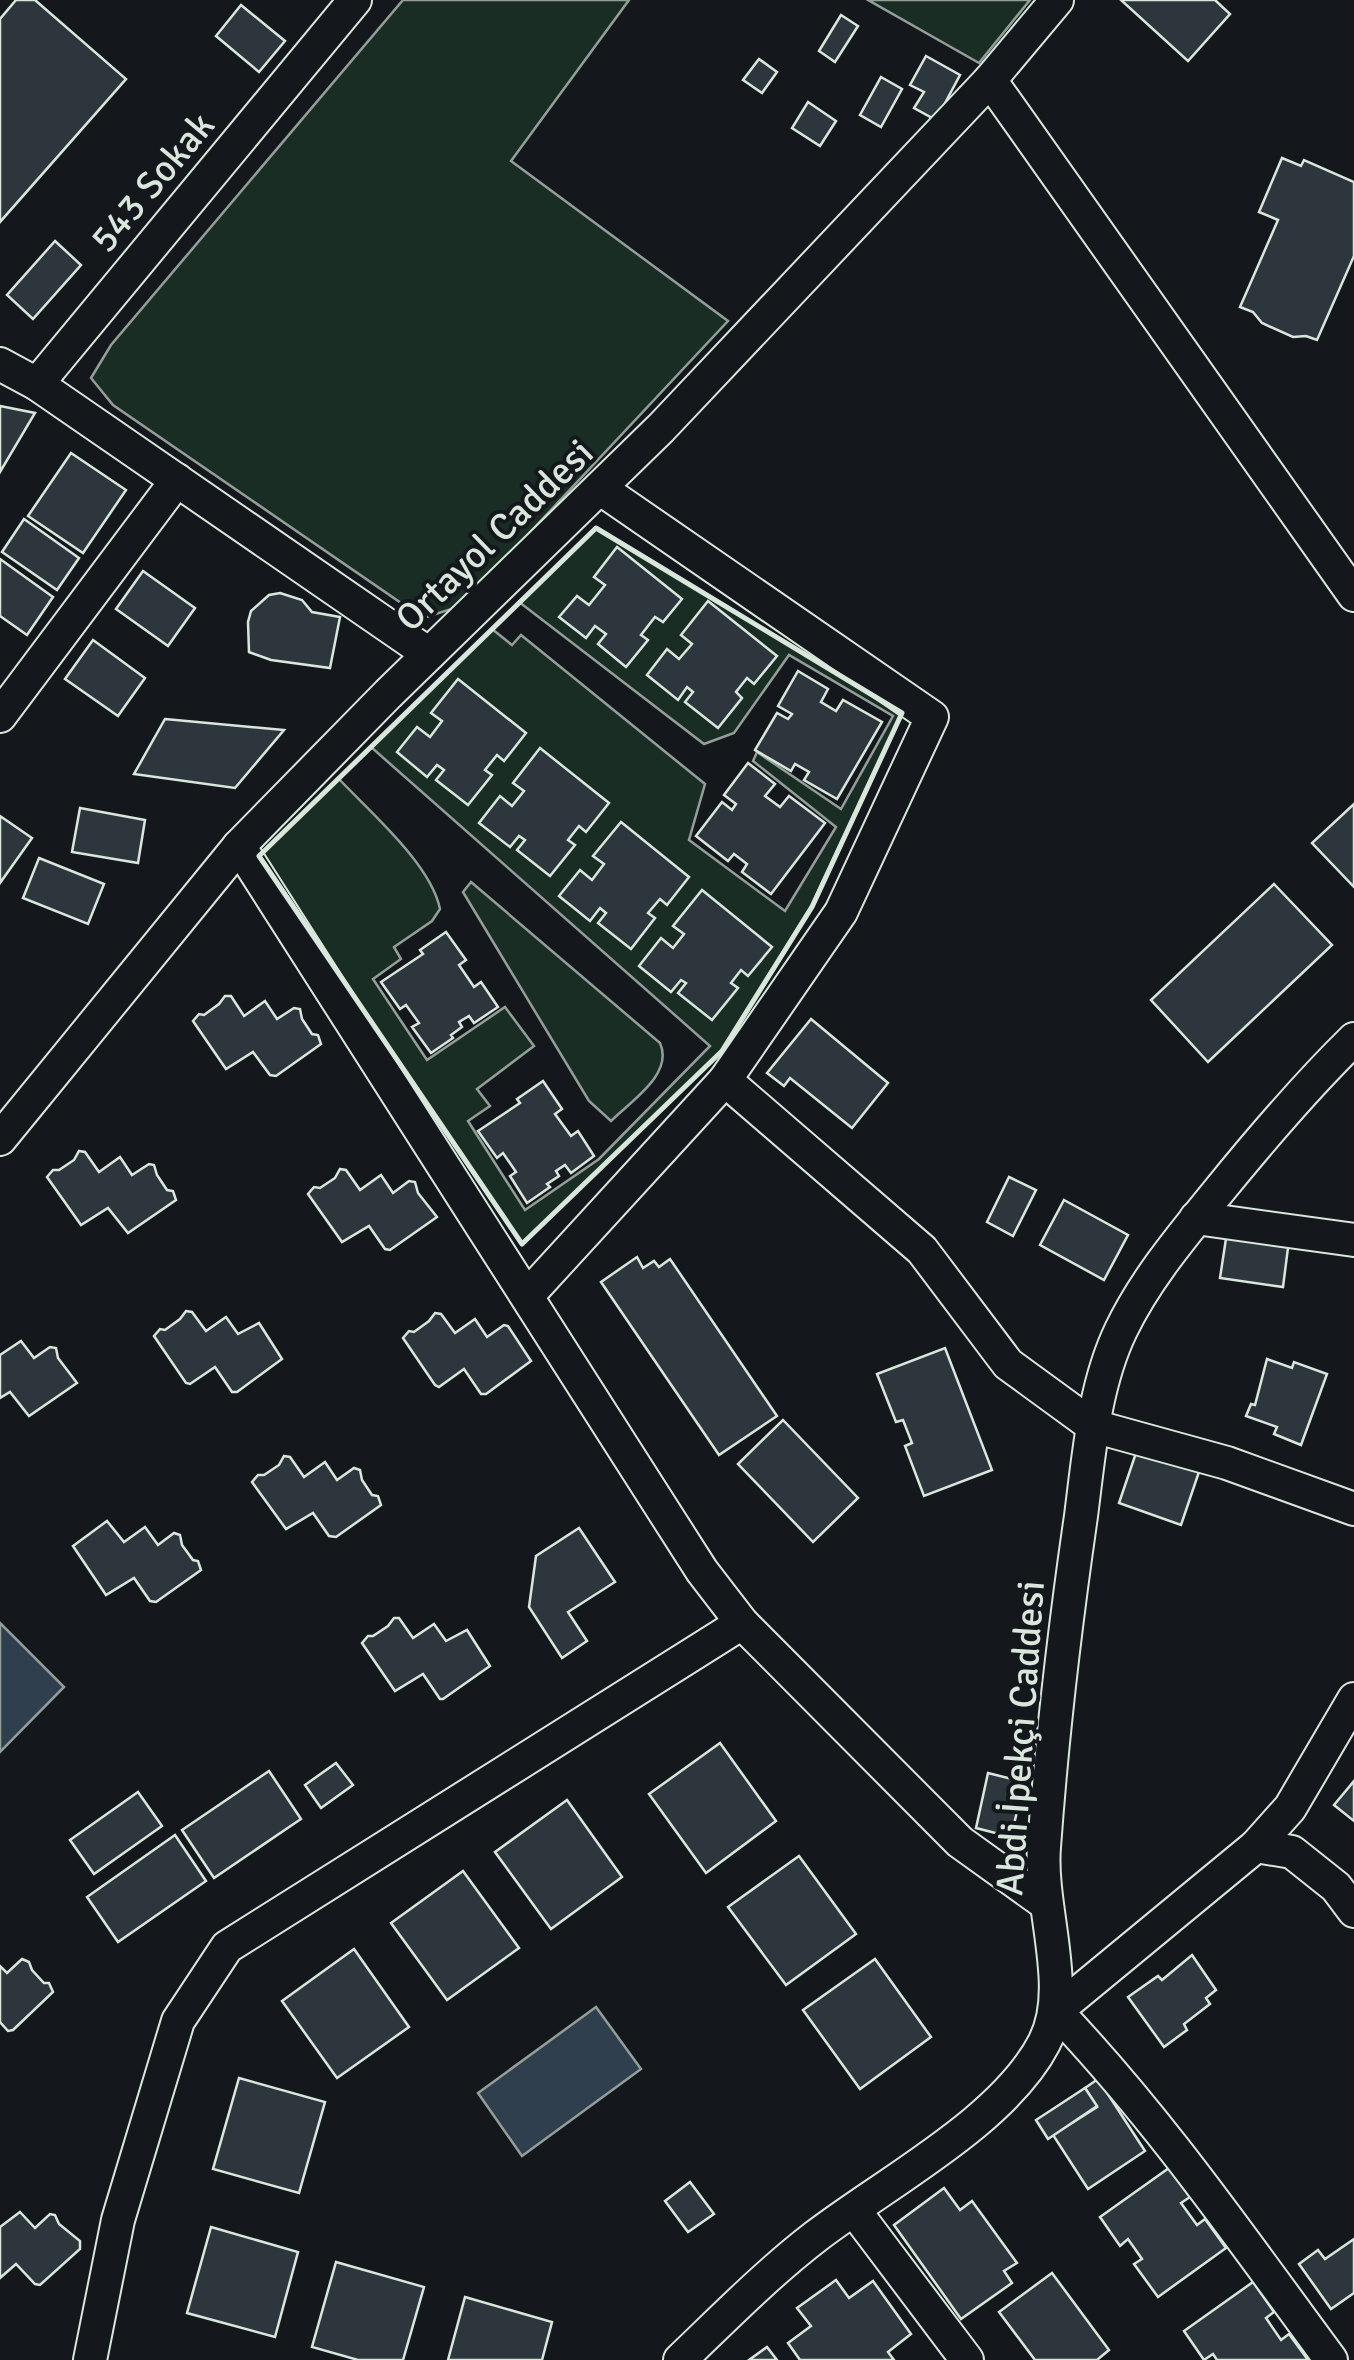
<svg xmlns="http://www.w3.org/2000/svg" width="1354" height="2360" viewBox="0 0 1354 2360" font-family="Signika,sans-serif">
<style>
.green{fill:#1a2d24;stroke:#939e99;stroke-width:2.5}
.water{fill:#2f3f4d;stroke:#939e99;stroke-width:2.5}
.building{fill:#2c363c;stroke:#d8e6dc;stroke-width:2.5}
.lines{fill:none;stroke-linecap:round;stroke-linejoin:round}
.minor-casing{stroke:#d8e6dc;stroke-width:36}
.minor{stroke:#14181c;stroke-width:32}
.wall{stroke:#d8e6dc;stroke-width:5}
.labels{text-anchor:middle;stroke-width:8;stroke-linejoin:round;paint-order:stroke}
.street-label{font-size:38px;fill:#d8e6dc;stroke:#14181c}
</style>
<rect width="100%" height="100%" fill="#14181c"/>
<g class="green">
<path d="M403,0H629L511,161L728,321L461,606L423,618L113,405L91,378L111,345Z"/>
<path d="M868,0H1030L979,63Z"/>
<path d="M596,528L902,713L811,906L722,1051L522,1244L259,856L338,778C370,812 431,864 440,909L432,921L394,947L401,959L373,979L427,1060L505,1007L534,1046L477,1089L490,1106L468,1121L525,1210L599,1159L710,1046L371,747L492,629L512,645L521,635L705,784L689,840L785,911L836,827L753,761L757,752L841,809L893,716L789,655L734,733L704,744L519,602Z"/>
<path d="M471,882L660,1043C674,1074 631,1101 611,1121L589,1101L463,892Z"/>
</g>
<g class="water">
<path d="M0,1623L64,1687L0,1752Z"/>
<path d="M596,2007L641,2069L522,2156L478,2093Z"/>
</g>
<g class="building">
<path d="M16,0H35L126,79L0,222V19Z"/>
<path d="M1121,0H1215L1230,14L1188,61Z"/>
<path d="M241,5L285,41L259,72L216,36Z"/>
<path d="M841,15L858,26L835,62L819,51Z"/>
<path d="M926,56L960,75L936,120L914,108L924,92L910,85Z"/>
<path d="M759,59L777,72L762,93L743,80Z"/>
<path d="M881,77L902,89L881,127L860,115Z"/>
<path d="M808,102L836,121L820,146L792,128Z"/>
<path d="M1282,158L1301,166L1304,160L1354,182V256L1317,340L1306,336L1293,337L1262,323L1253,312L1240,307L1278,220L1259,212Z"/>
<path d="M55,241L81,265L33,319L7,295Z"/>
<path d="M0,406L35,413L0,472Z"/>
<path d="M71,453L126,490L83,553L28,516Z"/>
<path d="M24,519L79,558L57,590L2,552Z"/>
<path d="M617,547L682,599L663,622L655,617L641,635L648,640L626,667L598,644L606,634L595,626L586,638L559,617L577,596L589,605L605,585L594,577Z"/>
<path d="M0,559L53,597L27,635L0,616Z"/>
<path d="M143,571L195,608L168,646L116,609Z"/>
<path d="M280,593L302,600L312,612L340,617L330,668L271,660L249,652L248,622L251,611L269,595Z"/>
<path d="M708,601L777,656L754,684L747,678L736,692L742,698L718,728L685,702L693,692L687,687L678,700L647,675L667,649L679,659L692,644L681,635Z"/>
<path d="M93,640L145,678L118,716L65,679Z"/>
<path d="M798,671L828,689L821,702L836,711L843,700L882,722L837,799L804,780L809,772L795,764L791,771L755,750L777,713L788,719L792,714L778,706Z"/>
<path d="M458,679L526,733L504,761L497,755L485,770L492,775L468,805L436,780L444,770L437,765L427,777L397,752L417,727L430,737L442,721L431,713Z"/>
<path d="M165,719L284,730L235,788L134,774Z"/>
<path d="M540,748L609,803L586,832L579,826L568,840L575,845L550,876L517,850L525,840L519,836L510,847L479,823L500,796L512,806L524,791L513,783Z"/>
<path d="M748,763L775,784L765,796L780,807L789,796L825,823L771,894L742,872L747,864L734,854L728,861L696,836L722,802L732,810L736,804L724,795Z"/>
<path d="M1354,804V887L1312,843Z"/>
<path d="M80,808L145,820L138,863L72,852Z"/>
<path d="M0,816L32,838L0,883Z"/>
<path d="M621,822L689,877L667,905L660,899L648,913L655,918L631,949L598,923L606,913L600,908L590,921L559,896L580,870L592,880L604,864L593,856Z"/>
<path d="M39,858L104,884L88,924L23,898Z"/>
<path d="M1274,884L1332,945L1208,1062L1151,1000Z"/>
<path d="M702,890L772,947L748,976L741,970L731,983L738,988L712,1020L678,993L686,983L681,980L671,992L639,966L661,938L673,948L684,934L673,926Z"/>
<path d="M446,932L466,960L459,965L474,987L481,982L498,1007L474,1023L469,1016L459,1022L462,1027L451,1035L453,1038L431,1053L412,1027L419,1023L406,1005L400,1009L381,982L423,954L420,950Z"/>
<path d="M225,996H231L244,1016L265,1001L277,1019L294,1008L300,1009L302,1019L312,1034L318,1035L321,1044L276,1076L270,1075L253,1052L226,1069L193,1021L199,1014L204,1015L219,1004Z"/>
<path d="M811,1019L888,1083L852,1128L790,1078L784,1086L767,1073Z"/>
<path d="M543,1081L562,1109L555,1114L571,1136L578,1131L594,1156L571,1173L565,1165L556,1171L559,1176L547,1184L550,1187L527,1203L510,1176L516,1172L503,1153L497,1158L478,1131L520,1103L517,1099Z"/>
<path d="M79,1151L85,1152L99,1172L120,1157L132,1175L149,1164L154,1165L157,1175L167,1190L173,1191L176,1200L128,1233L108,1208L81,1225L47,1177L53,1170H59L74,1160Z"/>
<path d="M340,1169L346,1170L360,1190L381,1175L393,1193L409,1181L415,1182L418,1193L437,1217L390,1250L385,1249L369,1226L342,1242L308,1194L314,1187L320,1188L335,1178Z"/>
<path d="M1009,1177L1036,1190L1013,1236L987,1222Z"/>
<path d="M1064,1200L1128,1235L1104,1280L1040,1245Z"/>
<path d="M1227,1232L1289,1240L1283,1287L1220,1278Z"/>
<path d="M637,1257L643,1268L654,1261L659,1267L670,1259L777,1416L719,1455L601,1282Z"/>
<path d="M186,1311L192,1312L206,1331L226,1317L238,1334L259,1323L282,1359L237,1392H232L215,1367L190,1384L186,1383L154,1336L160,1329L165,1330L180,1319Z"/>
<path d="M435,1313L441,1314L455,1333L475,1319L487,1337L504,1325L508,1326L531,1361L486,1394H481L464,1369L439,1387L435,1385L403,1338L409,1331L414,1332L429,1321Z"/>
<path d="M21,1341L34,1358L50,1347L56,1348L58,1358L77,1383L29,1416L10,1392L0,1398V1355Z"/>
<path d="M945,1348L992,1470L924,1496L905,1446L912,1443L903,1420L896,1422L877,1374Z"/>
<path d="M1267,1359L1292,1368L1294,1362L1327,1374L1301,1445L1274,1434L1277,1427L1246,1416L1251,1404L1255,1405Z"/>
<path d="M783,1420L858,1498L813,1542L738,1464Z"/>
<path d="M1139,1444L1201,1466L1181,1525L1119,1503Z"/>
<path d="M284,1456L290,1457L304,1477L325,1462L337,1480L354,1468L360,1470L362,1480L372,1495L378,1496L381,1505L336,1537L329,1536L313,1513L286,1529L252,1482L258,1475H264L279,1465Z"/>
<path d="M107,1521L124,1542L145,1527L158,1545L174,1533L180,1535L182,1545L193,1560L198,1561L201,1570L156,1602L150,1601L134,1578L106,1595L73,1546Z"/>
<path d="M579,1528L615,1582L568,1612L587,1641L562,1658L529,1607L536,1556Z"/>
<path d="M394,1618H399L413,1638L434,1624L446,1641L467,1630L490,1666L443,1699H440L423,1674L395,1691L362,1643L368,1636H373L388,1626Z"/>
<path d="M720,1743L776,1821L706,1873L649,1794Z"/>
<path d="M336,1763L353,1785L321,1808L305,1785Z"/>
<path d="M269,1771L301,1819L214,1878L182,1830Z"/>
<path d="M988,1773L1024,1782L1011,1837L976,1828Z"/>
<path d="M1354,1781V1821L1334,1805Z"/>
<path d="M138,1792L162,1826L94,1874L70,1840Z"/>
<path d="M567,1800L622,1877L551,1929L495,1852Z"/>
<path d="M175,1835L206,1881L118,1942L87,1897Z"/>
<path d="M799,1856L856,1934L786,1985L728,1907Z"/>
<path d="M463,1871L519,1948L447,2000L391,1923Z"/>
<path d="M354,1949L409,2027L337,2078L282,2001Z"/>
<path d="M1192,1955L1216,1990L1206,1998L1210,2004L1184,2024L1187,2030L1164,2047L1128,1997L1158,1976L1162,1980Z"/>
<path d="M22,1959L29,1962L32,1970L44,1983H49L53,1992L13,2030L8,2031L0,2022V1966L7,1973Z"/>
<path d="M875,1959L931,2037L860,2089L803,2010Z"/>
<path d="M239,2078L325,2102L299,2193L213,2169Z"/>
<path d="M1098,2079L1145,2151L1088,2189L1053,2135L1097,2107L1085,2088Z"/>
<path d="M1085,2088L1097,2106L1048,2139L1036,2120Z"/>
<path d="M1169,2168L1190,2197L1181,2203L1197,2225L1205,2219L1226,2248L1158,2297L1134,2264L1142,2259L1128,2239L1120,2246L1100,2217Z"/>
<path d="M690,2182L714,2214L688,2232L665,2201Z"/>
<path d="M944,2188L960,2210L972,2201L1017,2263L1004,2271L1012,2283L961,2319L894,2225Z"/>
<path d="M20,2212L35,2228L50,2214L55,2215L59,2224L80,2241V2249L40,2285L35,2284L16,2264L0,2278V2227Z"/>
<path d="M211,2227L298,2252L275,2337L187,2313Z"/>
<path d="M1354,2239V2293L1331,2309L1299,2264L1318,2250L1325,2259Z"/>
<path d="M336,2262L424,2287L403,2360H358L312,2347Z"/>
<path d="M1052,2273L1109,2350L1097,2360H1035L999,2312Z"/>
<path d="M836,2280L849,2298L873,2281L911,2334L888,2352L894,2360H800L788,2343L811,2326L797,2308Z"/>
<path d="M1253,2282L1274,2312L1266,2318L1281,2340L1289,2334L1308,2360H1217L1213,2354L1204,2360L1184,2331Z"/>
<path d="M465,2297L552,2322L542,2360H448Z"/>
<path d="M767,2347L777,2360H749Z"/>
</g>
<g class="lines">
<g class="minor-casing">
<g id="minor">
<path d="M990,80L1354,595"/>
<path d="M0,364L37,384L429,654"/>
<path d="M37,384L355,0"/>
<path d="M601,489L932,717L841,912L725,1080"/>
<path d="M0,716L177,480"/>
<path d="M239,846L702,1571L742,1623L960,1842L1045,1903"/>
<path d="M0,1139L239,846L388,694L661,428L990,80L1057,0"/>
<path d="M1196,1218L1354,1240"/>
<path d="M528,1295L725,1080L922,1250L1008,1364L1093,1426L1227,1463L1354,1509"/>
<path d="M1256,1846L1290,1808L1354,1699"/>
<path d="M854,2210L967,2360"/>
<path d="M90,2360L118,2220L178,2021L227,1947L742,1623"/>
<path d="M680,2360C724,2318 767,2274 815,2237C885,2183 1003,2122 1044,2043C1073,1989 1039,1909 1044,1847C1052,1736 1065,1626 1081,1516C1089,1454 1094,1386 1121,1330C1145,1280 1182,1236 1217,1193C1260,1140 1305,1087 1354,1039"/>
<path d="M1331,2360C1243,2241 1159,2119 1056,2011L1256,1846L1292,1852L1336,1887L1354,1911"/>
</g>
</g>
<use href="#minor" class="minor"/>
<path class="wall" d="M596,528L902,713L812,907L722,1051L522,1244L259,856Z"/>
</g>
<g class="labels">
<g class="street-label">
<text transform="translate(152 182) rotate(-50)" y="13">543 Sokak</text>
<text transform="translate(494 535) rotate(-44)" y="13">Ortayol Caddesi</text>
<text transform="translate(1020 1738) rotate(-86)" y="13">Abdi İpekçi Caddesi</text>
</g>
</g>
</svg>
